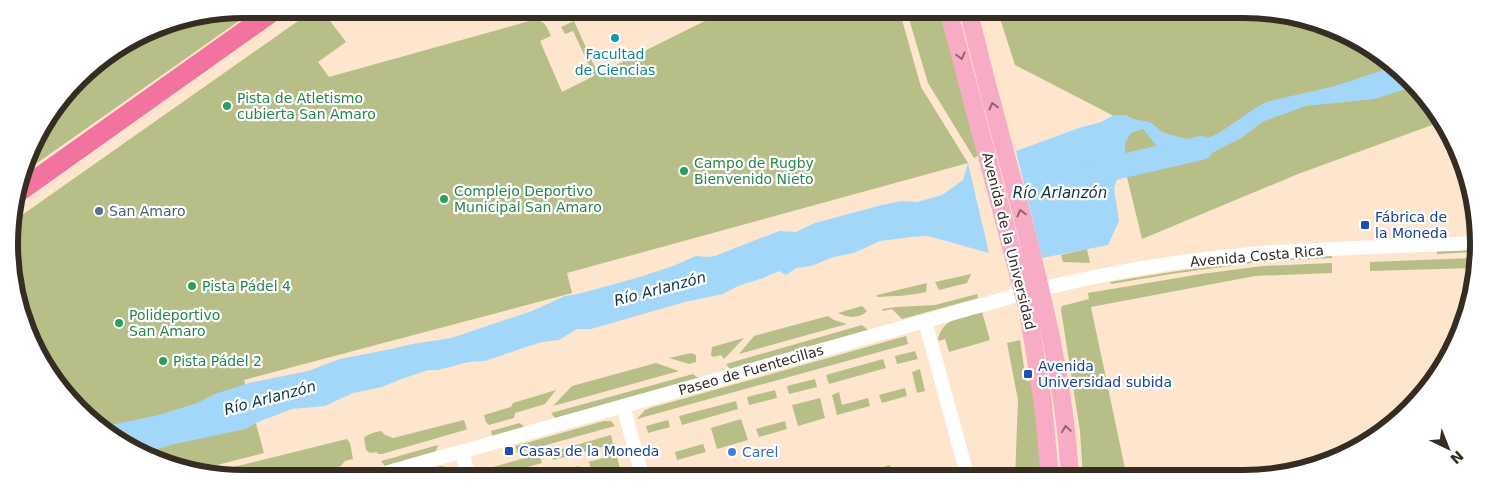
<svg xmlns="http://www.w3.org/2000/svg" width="1488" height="488" viewBox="0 0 1488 488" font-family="'DejaVu Sans',sans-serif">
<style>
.green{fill:#b8be88}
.water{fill:#a3d7f9}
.pier{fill:#fee6ce}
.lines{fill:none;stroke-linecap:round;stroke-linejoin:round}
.river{stroke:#a3d7f9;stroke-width:24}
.minor{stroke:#fff;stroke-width:14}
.major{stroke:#f7abc5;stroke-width:18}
.highway{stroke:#f2739f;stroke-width:20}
.oneway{stroke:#8c656c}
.culture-dot{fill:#0f9aa8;stroke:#fff;stroke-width:2}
.leisure-dot{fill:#2e9e5b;stroke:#fff;stroke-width:2}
.service-dot{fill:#5c6f8a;stroke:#fff;stroke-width:2}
.transit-dot{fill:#1a4fb4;stroke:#fff;stroke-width:2}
.shop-dot{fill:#3f7fe0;stroke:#fff;stroke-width:2}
.labels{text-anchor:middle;stroke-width:4.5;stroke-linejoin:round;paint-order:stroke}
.culture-label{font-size:14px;fill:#0d838f;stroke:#fff}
.leisure-label{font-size:14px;fill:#27864d;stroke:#fff;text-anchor:start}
.service-label{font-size:14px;fill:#4e5e75;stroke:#fff;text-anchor:start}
.transit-label{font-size:14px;fill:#164399;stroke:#fff;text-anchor:start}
.street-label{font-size:14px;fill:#352c23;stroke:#fff}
.shop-label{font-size:14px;fill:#366cbe;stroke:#fff;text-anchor:start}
.water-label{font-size:15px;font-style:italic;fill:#0b344b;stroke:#fff}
.rim{fill:none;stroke:#352c23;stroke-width:6}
</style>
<rect width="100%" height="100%" fill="#fee6ce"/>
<g class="green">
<path d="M244,9H256L23,173L33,140L89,67L154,27Z"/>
<path d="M315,9H321L346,42L318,62L329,77L533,20C544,19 547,27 551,36L540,41L562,92L594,76L573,31L565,34L561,27L574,21L598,74L729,9H899L921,87L968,163L567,273L572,293L244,380L264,453L190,472L183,471L113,439L49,375L17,305L12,227L14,225L12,222Z"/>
<path d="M906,9H939L978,156L974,158L928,83Z"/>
<path d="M997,9H1244L1305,17L1387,57L1443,121L1298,174L1142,239L1112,115L1015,65Z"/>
<path d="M1087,249L1090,263L1063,262L1061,255Z"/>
<path d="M1475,249V252L1437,254V251Z"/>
<path d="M1332,256V258L1265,261L1171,274L1111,284L1110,282L1171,272L1267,259Z"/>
<path d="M1474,258V268L1370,271V262Z"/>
<path d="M1332,263V273L1255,276L1091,307L1127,478H1083L1080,431L1061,310L1062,306L1089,299L1088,293L1201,274L1263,266Z"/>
<path d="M971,274L967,283L939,290L935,282Z"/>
<path d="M927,283L926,292C910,296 894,296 877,297V295Z"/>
<path d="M977,294L978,298L902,319L892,309L883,311L882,309L896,307L935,305Z"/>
<path d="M862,306L867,311C860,319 847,318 838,313Z"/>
<path d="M982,312L990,340L949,352L945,339L939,341L938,339C943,317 964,317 982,312Z"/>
<path d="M828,316L834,320L847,324L739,354L754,336Z"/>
<path d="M862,325L868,330L730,369L726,364Z"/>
<path d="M906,336L908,344L637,419L645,410L650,408Z"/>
<path d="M744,338L724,359L721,355L713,357L711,355L712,347Z"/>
<path d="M1020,340L1026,381H1031L1034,393L1042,478H1015L1018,400L1007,343Z"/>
<path d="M915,351L918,359L897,364L895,356Z"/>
<path d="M691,353L696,355V362L689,364L669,358Z"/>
<path d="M883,359L886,368L829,384L826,375Z"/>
<path d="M656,363L679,371L553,406L572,386Z"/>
<path d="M920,369L925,391L917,393L912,372Z"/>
<path d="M693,374L698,378L555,418L551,413Z"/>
<path d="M815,379L817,387L789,394L787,386Z"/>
<path d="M905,388L907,396L882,403L879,395Z"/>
<path d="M556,390L545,404L515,413L514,418L489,425L486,422L484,415L511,407L513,403Z"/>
<path d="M775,390L777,398L749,405L747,397Z"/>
<path d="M839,392L842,405L868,398L870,406L837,415L832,395Z"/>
<path d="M820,398L825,418L798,426L792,405Z"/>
<path d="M736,401L738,409L682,425L679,416Z"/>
<path d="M741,419L748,440L717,449L711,428Z"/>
<path d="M464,420L467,429L465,430L382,454H378L377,452L370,453L366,450L364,438C368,434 375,432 381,431L385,435L393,438Z"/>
<path d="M668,420L670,427L648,433L646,426Z"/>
<path d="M604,421H611L615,426L517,453L515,446Z"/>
<path d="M785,421L787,429L759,437L756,429Z"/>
<path d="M520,423L524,427L492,436L491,431Z"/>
<path d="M611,435L613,444L553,460L551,452Z"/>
<path d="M347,439L350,443L353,459L345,461L341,466L292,479H244L205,474Z"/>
<path d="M703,444L706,452L677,460L675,452Z"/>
<path d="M438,445L436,451L385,466L381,461Z"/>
<path d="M539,454L542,463L492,477L490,468Z"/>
<path d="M616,454L623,479H593L589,462Z"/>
<path d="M890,465L893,478H846Z"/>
<path d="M441,466L445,467L450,471L421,479H395Z"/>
<path d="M579,466L583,479H562L560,471Z"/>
<path d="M348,470L353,474L335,479H316Z"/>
</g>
<path class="water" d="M1395,66L1413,87L1374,99L1306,106L1262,122L1243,137L1208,155L1195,157L1176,158L1164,153L1155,144L1143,129L1131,133L1125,143V157L1114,188L1119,221L1108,245L1042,258L1021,231L989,253L928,236L912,237L880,241L854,253L834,257L811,266L796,268L786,275L779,271L763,278L738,286L723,294L685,302L591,329H577L559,340L542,342L526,347L485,361L469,362L438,370H428L399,380L382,387L353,393L325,406L292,409L258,422L246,429L175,444L144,453L113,439L101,427L159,415L197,403L215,394L249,383L308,371L340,359L391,349L412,344L451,338L532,311L565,296L578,294L640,277L673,266L696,256L707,257L715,256L779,231L796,232L815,223L882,205L901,201L917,202L942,195L963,180L968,163L1016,151L1079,128L1101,122L1114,115H1126L1133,119L1150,122L1162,132L1172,135L1187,139H1206L1219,133L1254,109L1266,102L1335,86Z"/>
<path class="pier" d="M1016,151L1042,258L1021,234L990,256L989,253L968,163Z"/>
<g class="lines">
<path class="river" d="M1092,173L1201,148"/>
<g class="minor">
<path d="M925,321L968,478"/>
<path d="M623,406L643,478"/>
<path d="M462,451L469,479"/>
<path d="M364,479L1007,298C1090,275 1177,260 1262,253C1333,248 1404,246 1475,243"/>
</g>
<g class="major">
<path d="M948,9L1028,311L1043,403L1050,478"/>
<path d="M968,9C983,70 999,131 1016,192C1040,285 1065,381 1070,478"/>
</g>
<path class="highway" d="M17,193L276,9"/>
</g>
<defs><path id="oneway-chevron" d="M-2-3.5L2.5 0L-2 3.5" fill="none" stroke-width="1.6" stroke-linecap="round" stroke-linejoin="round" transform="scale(1.25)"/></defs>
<g class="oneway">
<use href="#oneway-chevron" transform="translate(961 56) rotate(75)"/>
<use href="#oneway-chevron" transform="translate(993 106) rotate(-105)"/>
<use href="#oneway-chevron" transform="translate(1021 213) rotate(-105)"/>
<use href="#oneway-chevron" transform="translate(1066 429) rotate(-98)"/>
</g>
<circle class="culture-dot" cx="615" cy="38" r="5"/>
<g class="leisure-dot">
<circle cx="227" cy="106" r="5"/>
<circle cx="684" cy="171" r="5"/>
<circle cx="444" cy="199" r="5"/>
<circle cx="192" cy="286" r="5"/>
<circle cx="119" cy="323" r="5"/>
<circle cx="163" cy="361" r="5"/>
</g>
<circle class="service-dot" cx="99" cy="211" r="5"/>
<g class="transit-dot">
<rect x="1360" y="220" width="10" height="10" rx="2.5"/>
<rect x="1023" y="369" width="10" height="10" rx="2.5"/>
<rect x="504" y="446" width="10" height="10" rx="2.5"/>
</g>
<circle class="shop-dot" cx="732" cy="452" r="5"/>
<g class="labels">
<g class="culture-label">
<text x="615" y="59">Facultad<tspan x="615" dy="16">de Ciencias</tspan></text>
</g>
<g class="leisure-label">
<text x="237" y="103">Pista de Atletismo<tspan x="237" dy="16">cubierta San Amaro</tspan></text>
<text x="694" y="168">Campo de Rugby<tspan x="694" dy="16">Bienvenido Nieto</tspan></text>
<text x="454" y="196">Complejo Deportivo<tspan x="454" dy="16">Municipal San Amaro</tspan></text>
<text x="202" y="291">Pista Pádel 4</text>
<text x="129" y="320">Polideportivo<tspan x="129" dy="16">San Amaro</tspan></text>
<text x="173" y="366">Pista Pádel 2</text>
</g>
<g class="service-label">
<text x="109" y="216">San Amaro</text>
</g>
<g class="transit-label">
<text x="1375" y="222">Fábrica de<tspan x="1375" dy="16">la Moneda</tspan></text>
<text x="1038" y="371">Avenida<tspan x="1038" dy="16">Universidad subida</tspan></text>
<text x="519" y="456">Casas de la Moneda</text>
</g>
<g class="street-label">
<text transform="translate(1009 241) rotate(76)" y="5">Avenida de la Universidad</text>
<text transform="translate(1257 256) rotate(-5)" y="5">Avenida Costa Rica</text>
<text transform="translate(751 370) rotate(-16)" y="5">Paseo de Fuentecillas</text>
</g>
<g class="shop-label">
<text x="742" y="457">Carel</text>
</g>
<g class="water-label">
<text x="1060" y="198">Río Arlanzón</text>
<text transform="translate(660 289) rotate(-15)" y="5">Río Arlanzón</text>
<text transform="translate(270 398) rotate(-15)" y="5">Río Arlanzón</text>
</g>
</g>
<path d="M0 0H1488V488H0ZM244 18H1244A226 226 0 0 1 1470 244V244A226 226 0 0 1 1244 470H244A226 226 0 0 1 18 244V244A226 226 0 0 1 244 18Z" fill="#fff" fill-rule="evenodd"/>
<path class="rim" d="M244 18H1244A226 226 0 0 1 1470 244V244A226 226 0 0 1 1244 470H244A226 226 0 0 1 18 244V244A226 226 0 0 1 244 18Z"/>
<g transform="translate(1448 448) rotate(137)" stroke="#ffffff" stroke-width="4" paint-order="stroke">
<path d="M0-4L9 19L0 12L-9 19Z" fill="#352c23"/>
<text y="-8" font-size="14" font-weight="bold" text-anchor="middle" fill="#352c23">N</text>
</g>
</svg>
